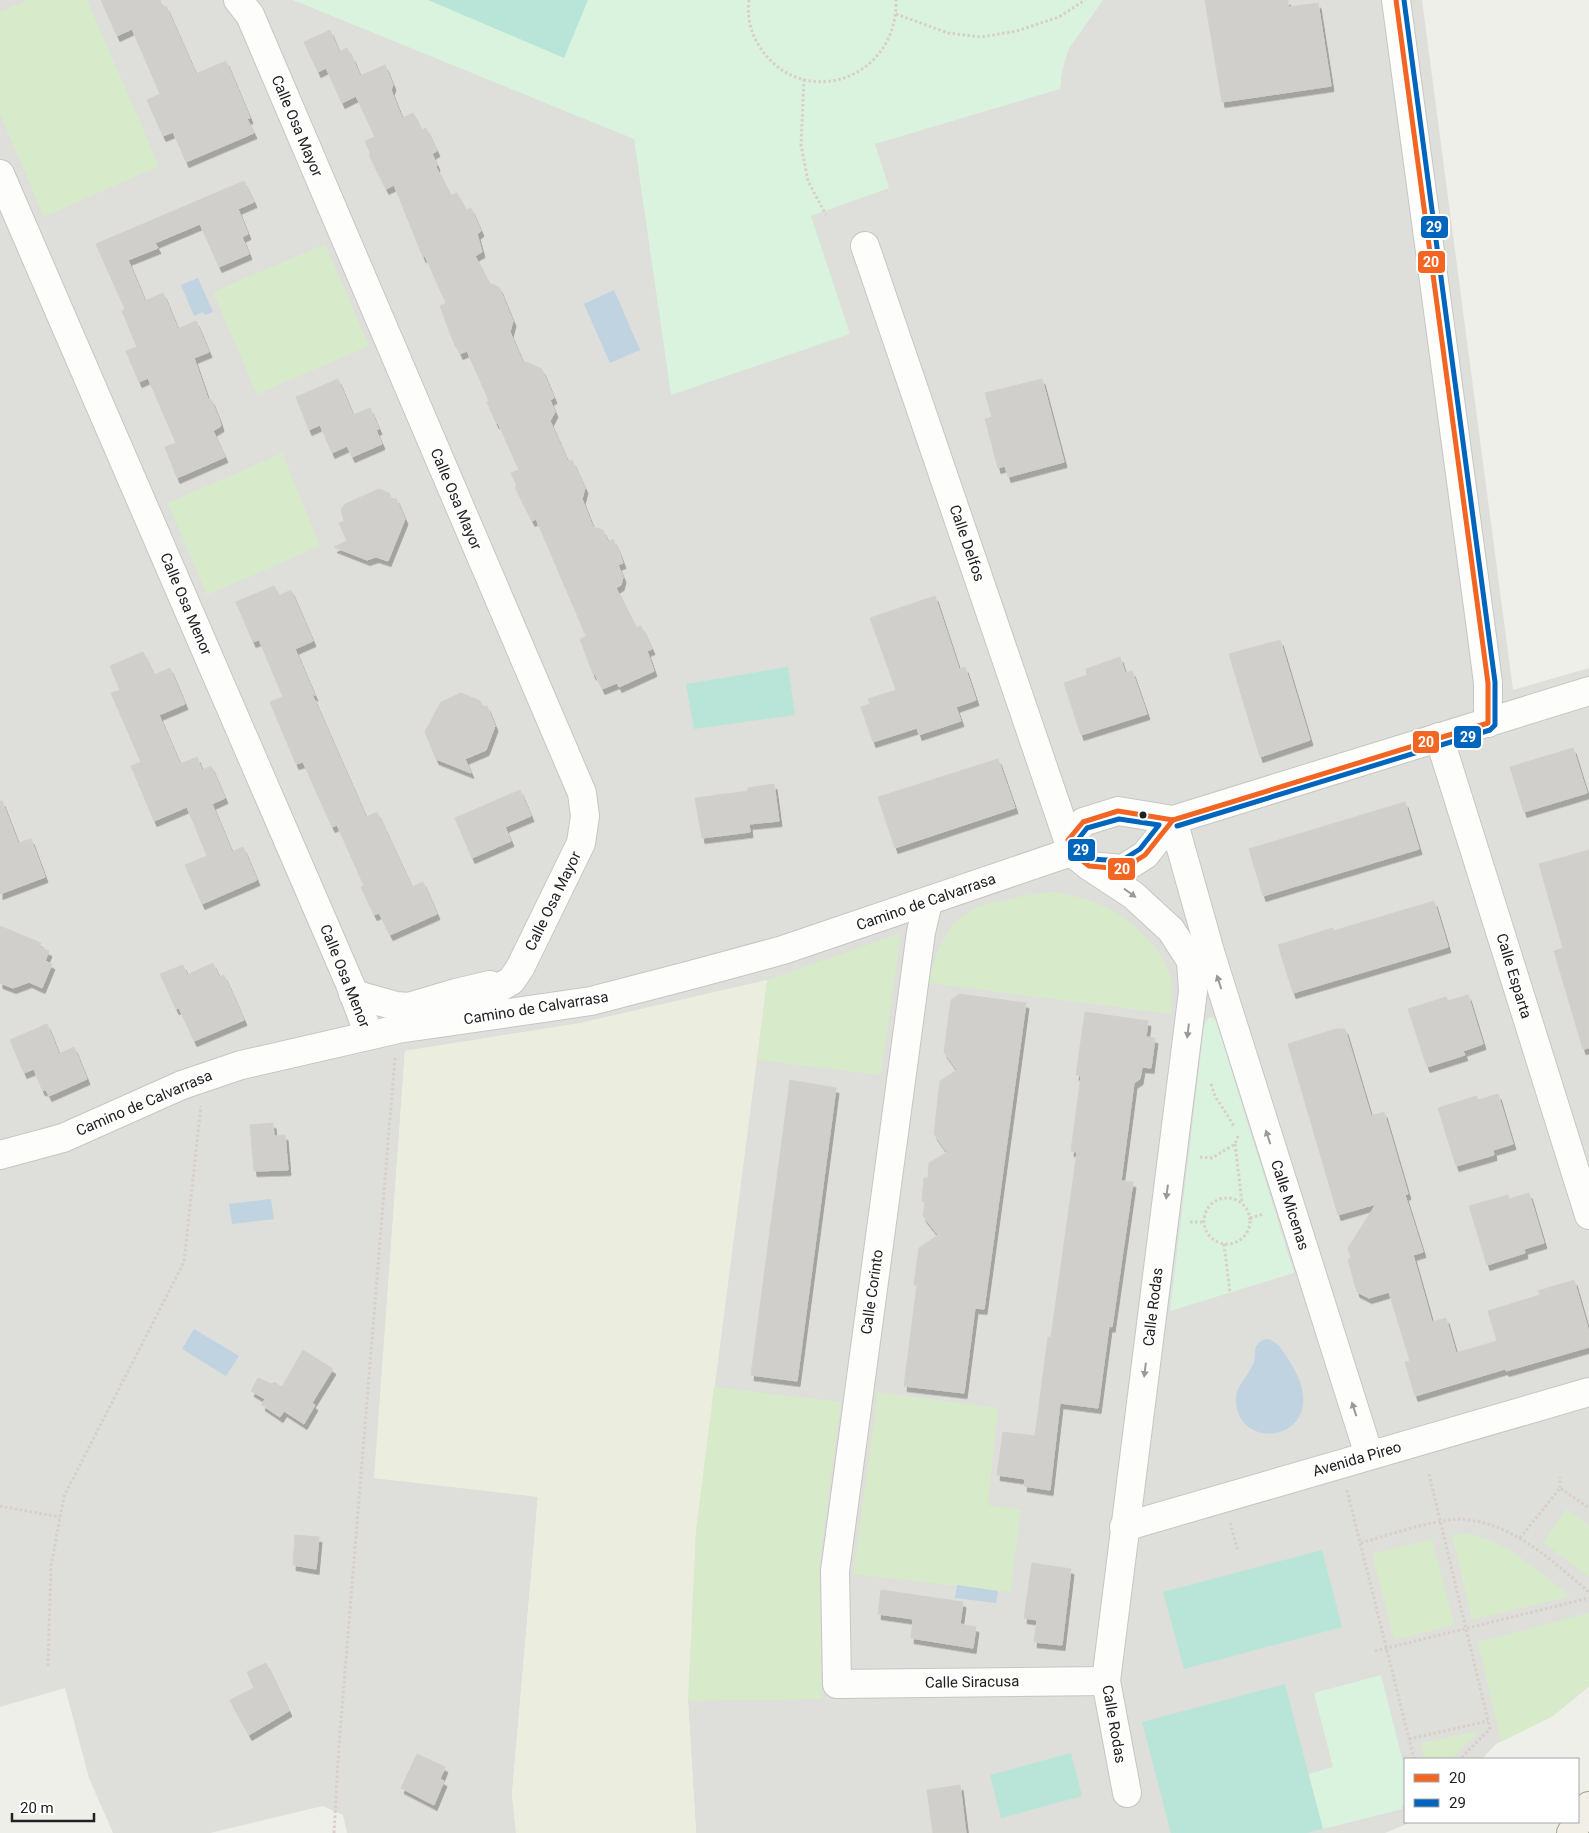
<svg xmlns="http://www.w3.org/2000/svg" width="1589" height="1833" viewBox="0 0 1589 1833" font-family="Roboto,sans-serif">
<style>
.residential{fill:#dededb}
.farmland{fill:#ebeede}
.grass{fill:#d7ebcb}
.park{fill:#daf3de}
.pitch{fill:#b8e5d8}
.water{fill:#bfd4e0}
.building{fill:#d0cfcb;stroke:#d2d0cb;filter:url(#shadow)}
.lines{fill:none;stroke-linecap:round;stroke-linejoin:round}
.minor-casing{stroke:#c6c6c4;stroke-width:30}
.major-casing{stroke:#a5a087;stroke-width:30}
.path{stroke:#d8ceca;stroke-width:3;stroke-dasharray:2.5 2.5;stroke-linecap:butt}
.minor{stroke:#fdfdfc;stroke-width:28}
.major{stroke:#f2efe7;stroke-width:28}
.bus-1-casing{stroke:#fff;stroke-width:9}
.bus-2-casing{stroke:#fff;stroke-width:9}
.bus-1{stroke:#f26522;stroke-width:5}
.bus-2{stroke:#0065bd;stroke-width:5}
.oneway{fill:#9a9a99}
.bus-dot{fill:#212121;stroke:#fff;stroke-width:2}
.labels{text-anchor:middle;stroke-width:4.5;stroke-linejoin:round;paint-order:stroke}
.street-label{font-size:15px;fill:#212121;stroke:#fff}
.line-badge{stroke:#fff;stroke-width:2}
.badge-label{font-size:14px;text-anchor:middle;font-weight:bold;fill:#fff}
</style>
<defs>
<filter id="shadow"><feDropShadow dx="3" dy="5.5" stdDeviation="0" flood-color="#0004"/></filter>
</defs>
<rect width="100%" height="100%" fill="#efefea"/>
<path class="residential" d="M0,0H1422L1513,690L1589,668V1686L1586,1689L1553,1716L1496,1744L1482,1759H1405V1822H1412L1385,1833H696L688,1701L696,1530L767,980L581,1023L405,1051L375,1478L538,1496L512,1794L516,1833H347L343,1815L323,1806L210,1833H113L89,1778L65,1688L0,1707Z"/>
<path class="farmland" d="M767,980L696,1530L688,1701L696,1833H516L512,1794L538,1497L374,1478L405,1051L581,1023Z"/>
<g class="grass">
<path d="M28,0H87L159,166L44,217L0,114V12Z"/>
<path d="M325,244L369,346L257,394L213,292Z"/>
<path d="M282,453L320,546L207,595L168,503Z"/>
<path d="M1056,892C1070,895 1084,898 1097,903C1128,916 1166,949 1172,983C1173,993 1172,1004 1171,1014L929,983C934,951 950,916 984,905C990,903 996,902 1003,901C1020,896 1038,893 1056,892Z"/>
<path d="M901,933L881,1075L757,1060L767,980Z"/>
<path d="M714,1387L841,1402L819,1566L822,1699L688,1701L696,1530Z"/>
<path d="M878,1392L998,1408L988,1505L1021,1510L1010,1592L853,1574Z"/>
<path d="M1567,1509L1589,1526V1577L1543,1542Z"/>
<path d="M1468,1533L1490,1540L1512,1551L1571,1596L1472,1620L1452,1535Z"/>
<path d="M1432,1539L1454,1625L1394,1640L1372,1554Z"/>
<path d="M1589,1613V1686L1553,1716L1501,1742L1478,1642Z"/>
<path d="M1479,1731L1451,1759H1424L1421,1743Z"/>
</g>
<g class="park">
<path d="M293,0H1103L1068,50L1062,72L1060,89L875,144L889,188L811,216L850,334L671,395L634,139Z"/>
<path d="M1212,1017L1216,1021L1294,1273L1170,1311L1204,1027L1208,1018Z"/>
<path d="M1381,1675L1405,1769V1805L1402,1806V1809L1323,1829L1308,1774L1333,1767L1314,1693Z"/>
</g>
<g class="pitch">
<path d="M428,0H588L564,58Z"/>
<path d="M788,667L795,715L694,729L686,684Z"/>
<path d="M1322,1550L1342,1627L1184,1669L1163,1592Z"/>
<path d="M1285,1684L1323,1829L1307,1833H1171L1142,1722Z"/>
<path d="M1071,1753L1082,1796L1001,1818L990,1775Z"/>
</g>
<g class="water">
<path d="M198,278L213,312L205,315L203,312L194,316L181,285Z"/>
<path d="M614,290L640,350L610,363L584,304Z"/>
<path d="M271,1199L274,1219L232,1224L229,1204Z"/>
<path d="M194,1329L239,1356L226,1376L182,1349Z"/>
<path d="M1266,1339C1278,1340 1283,1352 1290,1362C1338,1438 1240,1457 1236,1402C1235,1386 1247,1378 1253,1365C1256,1358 1254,1353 1256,1346L1261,1341Z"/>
<path d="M957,1585L998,1591L996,1603L955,1598Z"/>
</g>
<g class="building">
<path d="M101,0H160L163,7L166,6L196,74L226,61L250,118L247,119L254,133L186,162L173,132L163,136L147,100L160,94L132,29L117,36Z"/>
<path d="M1205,0H1288V7L1318,3L1331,86L1222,102Z"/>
<path d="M330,30L339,52L347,48L351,57L352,56L360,76L385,65L393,85L391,90L402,118L413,113L422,130L426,128L437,151L432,154L437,165L436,167L451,196L457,193L466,210L471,208L481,231L477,234L482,252L475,256L489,283L499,287L513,321L510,332L523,363L526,362L542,369L554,398L550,400L555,412L550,421L568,462L572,460L585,488L582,499L593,527L603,530L608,542L613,539L619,552L623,563L618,565L623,577L621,585L616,588L636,628L641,626L652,649L647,651L654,671L619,687L617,683L602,689L595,674H593L580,639L586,636L536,519L532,521L515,487L517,486L511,473L519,470L498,423H496L487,402L489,401L467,351L460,354L454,341H453L440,306L446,303L425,256L423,257L394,185L386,189L369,155H371L365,141L375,137L356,96L342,103L326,68L318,72L304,42Z"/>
<path d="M244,181L254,202L238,209L248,234L242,237L249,254L219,267L200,224L155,243L158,248L128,260L145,301L163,293L178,329L196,321L209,352L194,358L208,399H211L219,419L221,426L213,431L225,457L177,478L165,447L176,443L148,378L139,382L126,351L137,347L122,311L125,309L96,244Z"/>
<path d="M338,379L353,415L370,408L379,429L376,430L382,444L352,457L347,446L332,453L320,425L309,430L296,397Z"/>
<path d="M1042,379L1064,462L1008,477L1005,466L998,468L985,419L992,417L985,393Z"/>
<path d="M379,489L389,493L392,500L396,498L405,519L388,561L376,557L367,560L334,547L347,541L339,523L344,521L341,510L345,504Z"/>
<path d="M274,586L279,596L291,590L313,641L295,649L315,696L311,692L366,817L377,812L412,887L423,882L437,914L390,935L379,913L374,915L361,887L364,886L337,825L332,827L303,762L296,764L270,702L283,697L259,640L253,642L236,602Z"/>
<path d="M935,596L959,669L965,667L976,700L956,707L961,721L919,735L917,728L873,742L861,707L870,704L868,699L896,690L870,618Z"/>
<path d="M1280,640L1310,740L1260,757L1229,654Z"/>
<path d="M143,652L154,675L170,668L185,704L159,715L180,764L197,757L202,770L211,766L225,798L212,804L232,852L243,847L257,880L202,904L185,865L207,856L187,807L154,821L131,766L141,762L111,693L120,690L110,666Z"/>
<path d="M1120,657L1125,673L1132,671L1147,714L1081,735L1064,683L1087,675L1086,669Z"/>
<path d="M461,693L480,701L483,707L487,706L495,726L486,750L465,759L471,773L436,759L425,732L441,702Z"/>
<path d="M1573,748L1587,793L1524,812L1510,767Z"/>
<path d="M998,759L1015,808L895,848L878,797Z"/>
<path d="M774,784L779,821L749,824L750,832L702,838L695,798L748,791V788Z"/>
<path d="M520,790L531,816L505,827L511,841L472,858L455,818Z"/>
<path d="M0,801H2L18,843L31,839L45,877L0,894Z"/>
<path d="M1405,802L1419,849L1263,896L1249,849Z"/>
<path d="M1589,850V1048L1583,1049L1554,951L1563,948L1539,864Z"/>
<path d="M1434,901L1448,947L1293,993L1278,945L1333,928V931Z"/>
<path d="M0,926L41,943L39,947L49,951L45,961L52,964L42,988L29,982L13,988L0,983Z"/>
<path d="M213,963L219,977L224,975L244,1020L194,1041L179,1008L176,1009L160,974L183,965L187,975Z"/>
<path d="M959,994L1026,1003L984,1309L975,1308L964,1393L904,1386L917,1285H914L919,1248L938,1235L923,1216L925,1202L922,1201L924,1178H928L929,1163L947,1152L934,1134L940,1081L957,1070L944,1052L951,1000Z"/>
<path d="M1468,995L1483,1044L1463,1051L1465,1055L1427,1067L1408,1009L1446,997L1448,1001Z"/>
<path d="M1085,1012L1148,1021L1146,1037L1155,1038L1151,1068L1142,1067L1140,1079L1134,1083L1121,1181L1133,1182L1112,1327L1109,1326L1098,1408L1060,1403L1050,1490L1024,1486L1025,1479L997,1475L1003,1432L1035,1436L1048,1337H1051L1077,1152L1071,1151L1081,1076L1076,1075Z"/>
<path d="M47,1024L59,1054L74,1047L87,1079L49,1096L46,1090H42L34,1069L24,1073L10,1040Z"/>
<path d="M1336,1029H1345L1371,1116L1384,1112L1408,1194L1405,1195L1423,1252L1413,1255L1432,1322L1446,1318L1456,1353L1497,1341L1488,1311L1540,1295L1538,1291L1574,1280L1589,1332V1347L1506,1371L1505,1369L1415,1396L1405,1362L1410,1361L1389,1292L1369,1298L1357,1292L1348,1260L1351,1258L1348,1248L1376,1204L1338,1215L1288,1044Z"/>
<path d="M790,1080L836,1088L797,1381L751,1375Z"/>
<path d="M1498,1094L1513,1144L1493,1150L1494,1155L1456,1166L1438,1108L1476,1096L1478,1100Z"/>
<path d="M273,1123L274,1136L285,1135L288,1170L254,1171L250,1125Z"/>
<path d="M1529,1193L1544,1243L1524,1249L1525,1253L1487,1265L1469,1206L1508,1195L1509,1199Z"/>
<path d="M303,1350L333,1369L312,1403L315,1405L304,1424L284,1411L280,1417L262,1405L265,1399L251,1391L258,1378L272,1384L274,1382L282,1387Z"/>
<path d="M295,1535L319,1537L316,1569L293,1565Z"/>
<path d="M1032,1563L1071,1569L1062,1645L1034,1642L1037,1620L1024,1618Z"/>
<path d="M881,1590L963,1602L960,1624L976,1627L973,1648L911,1638L913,1619L878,1614Z"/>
<path d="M266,1663L289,1711L249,1735L230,1700L254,1688L247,1672Z"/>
<path d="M417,1754L445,1767L440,1779L444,1781L434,1805L401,1788Z"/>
<path d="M960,1785L966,1833H933L927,1790Z"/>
</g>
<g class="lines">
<g class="minor-casing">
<g id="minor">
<path d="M238,0L250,15L582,793L585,816L581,843L520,968L511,981L471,1003L459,1020"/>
<path d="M1396,0L1481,629L1488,683V723"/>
<path d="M0,174L350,984L369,1035"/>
<path d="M865,246L1068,840"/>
<path d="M1439,737L1589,1215"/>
<path d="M1173,820L1145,855L1123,869L1089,866L1071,852L1068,840L1083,822L1118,811L1173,820L1589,691"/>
<path d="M1173,820L1211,955L1369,1455"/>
<path d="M1089,866L1133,895L1171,930L1191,961L1193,991L1106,1681L1127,1793"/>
<path d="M928,902L921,932L835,1571L837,1684L1106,1681"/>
<path d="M353,994L396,1006L409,1007L456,993L490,985"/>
<path d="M0,1155L63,1138L182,1085L241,1065L398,1029L591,1001L691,975L783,950L1071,852"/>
<path d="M1124,1527L1589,1392"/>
</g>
</g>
<g class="major-casing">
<path id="major" d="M1571,1833L1589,1806"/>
</g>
<g class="path">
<path d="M749,0C747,15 750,31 758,44C799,113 898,81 896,0"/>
<path d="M896,14L948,33L981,37L1017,31L1059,17L1085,0"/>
<path d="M804,79L801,145L808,181L826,215"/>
<path d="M1211,1084L1215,1096L1234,1126"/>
<path d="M1235,1144L1242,1202"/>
<path d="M1200,1157L1212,1158L1235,1144L1238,1136"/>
<circle cx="1227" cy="1221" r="23"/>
<path d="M1250,1218L1264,1214"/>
<path d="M1190,1222H1204"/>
<path d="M1224,1244L1230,1293"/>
<path d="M1429,1474L1490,1729L1460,1759"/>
<path d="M1560,1488V1477"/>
<path d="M1347,1490L1414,1759"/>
<path d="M0,1506L60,1517"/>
<path d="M1230,1523L1238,1551"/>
<path d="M1520,1538L1560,1488L1589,1508"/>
<path d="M1361,1543C1392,1534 1428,1521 1461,1519C1466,1519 1472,1521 1476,1521C1520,1530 1556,1564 1589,1592"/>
<path d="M1375,1651L1589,1598"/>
<path d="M48,1666L51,1566L64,1496L184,1262L201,1106"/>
<path d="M1409,1739L1488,1721"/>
<path d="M334,1833L339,1745L395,1057"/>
</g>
<use href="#minor" class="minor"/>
<use href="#major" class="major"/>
<g class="bus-1-casing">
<g id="bus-1">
<path d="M1118,811L1173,820L1145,855L1123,869L1089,866L1071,852L1068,840L1083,822Z"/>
<path d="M1173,820L1488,723V683L1396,0"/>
</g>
</g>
<g class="bus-2-casing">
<g id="bus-2">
<path d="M1119,819L1159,825L1140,849L1121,861L1092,859L1078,848L1076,842L1087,828Z"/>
<path d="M1177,826L1490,730L1495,725V682L1404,0"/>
</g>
</g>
<use href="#bus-1" class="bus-1"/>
<use href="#bus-2" class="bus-2"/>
</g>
<defs><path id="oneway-solid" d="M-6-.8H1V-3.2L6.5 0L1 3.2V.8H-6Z" transform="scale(1.25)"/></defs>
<g class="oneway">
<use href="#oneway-solid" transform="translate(1130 893) rotate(36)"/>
<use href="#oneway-solid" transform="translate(1219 982) rotate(-108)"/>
<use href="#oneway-solid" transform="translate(1188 1031) rotate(97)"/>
<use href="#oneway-solid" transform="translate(1268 1137) rotate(-108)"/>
<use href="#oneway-solid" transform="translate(1167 1192) rotate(97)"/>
<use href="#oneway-solid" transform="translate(1145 1370) rotate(97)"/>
<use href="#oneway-solid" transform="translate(1354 1409) rotate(-108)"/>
</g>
<circle class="bus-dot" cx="1143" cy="815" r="4.5"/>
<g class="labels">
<g class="street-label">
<text transform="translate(297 126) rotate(67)" y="5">Calle Osa Mayor</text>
<text transform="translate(456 499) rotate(67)" y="5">Calle Osa Mayor</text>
<text transform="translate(967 543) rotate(71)" y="5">Calle Delfos</text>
<text transform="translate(186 604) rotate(67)" y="5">Calle Osa Menor</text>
<text transform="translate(553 901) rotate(-64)" y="5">Calle Osa Mayor</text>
<text transform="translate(926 902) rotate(-19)" y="5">Camino de Calvarrasa</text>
<text transform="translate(345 976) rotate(68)" y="5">Calle Osa Menor</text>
<text transform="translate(1514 976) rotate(73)" y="5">Calle Esparta</text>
<text transform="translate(536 1008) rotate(-9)" y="5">Camino de Calvarrasa</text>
<text transform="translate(144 1103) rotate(-23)" y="5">Camino de Calvarrasa</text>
<text transform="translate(1290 1205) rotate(72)" y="5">Calle Micenas</text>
<text transform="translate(872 1292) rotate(-82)" y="5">Calle Corinto</text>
<text transform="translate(1153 1307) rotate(-83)" y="5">Calle Rodas</text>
<text transform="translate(1357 1459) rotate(-16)" y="5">Avenida Pireo</text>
<text transform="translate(972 1682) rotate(-1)" y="5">Calle Siracusa</text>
<text transform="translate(1114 1724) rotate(80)" y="5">Calle Rodas</text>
</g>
</g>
<g class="line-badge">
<rect x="1420" y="215" width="29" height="24" rx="5" fill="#0065bd"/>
<rect x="1417" y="250" width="29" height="24" rx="5" fill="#f26522"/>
<rect x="1453" y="725" width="29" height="24" rx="5" fill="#0065bd"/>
<rect x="1412" y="730" width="28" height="24" rx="5" fill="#f26522"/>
<rect x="1067" y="838" width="29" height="24" rx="5" fill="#0065bd"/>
<rect x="1107" y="857" width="29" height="24" rx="5" fill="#f26522"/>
</g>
<g class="badge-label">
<text x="1434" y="232">29</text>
<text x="1431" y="267">20</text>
<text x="1468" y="742">29</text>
<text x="1426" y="747">20</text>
<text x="1081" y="855">29</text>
<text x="1122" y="874">20</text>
</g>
<rect x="1404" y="1758" width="175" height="65" fill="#ffffff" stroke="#a6a6a6"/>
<rect x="1414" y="1774" width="25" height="8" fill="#f26522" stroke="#a6a6a6"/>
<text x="1449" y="1783" font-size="15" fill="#212121">20</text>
<rect x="1414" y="1799" width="25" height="8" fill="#0065bd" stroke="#a6a6a6"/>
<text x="1449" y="1808" font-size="15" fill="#212121">29</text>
<path d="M12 1813v8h82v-8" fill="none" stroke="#212121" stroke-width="2.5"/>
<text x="20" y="1813" font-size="15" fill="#212121" stroke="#ffffff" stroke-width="4" paint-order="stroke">20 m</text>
</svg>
